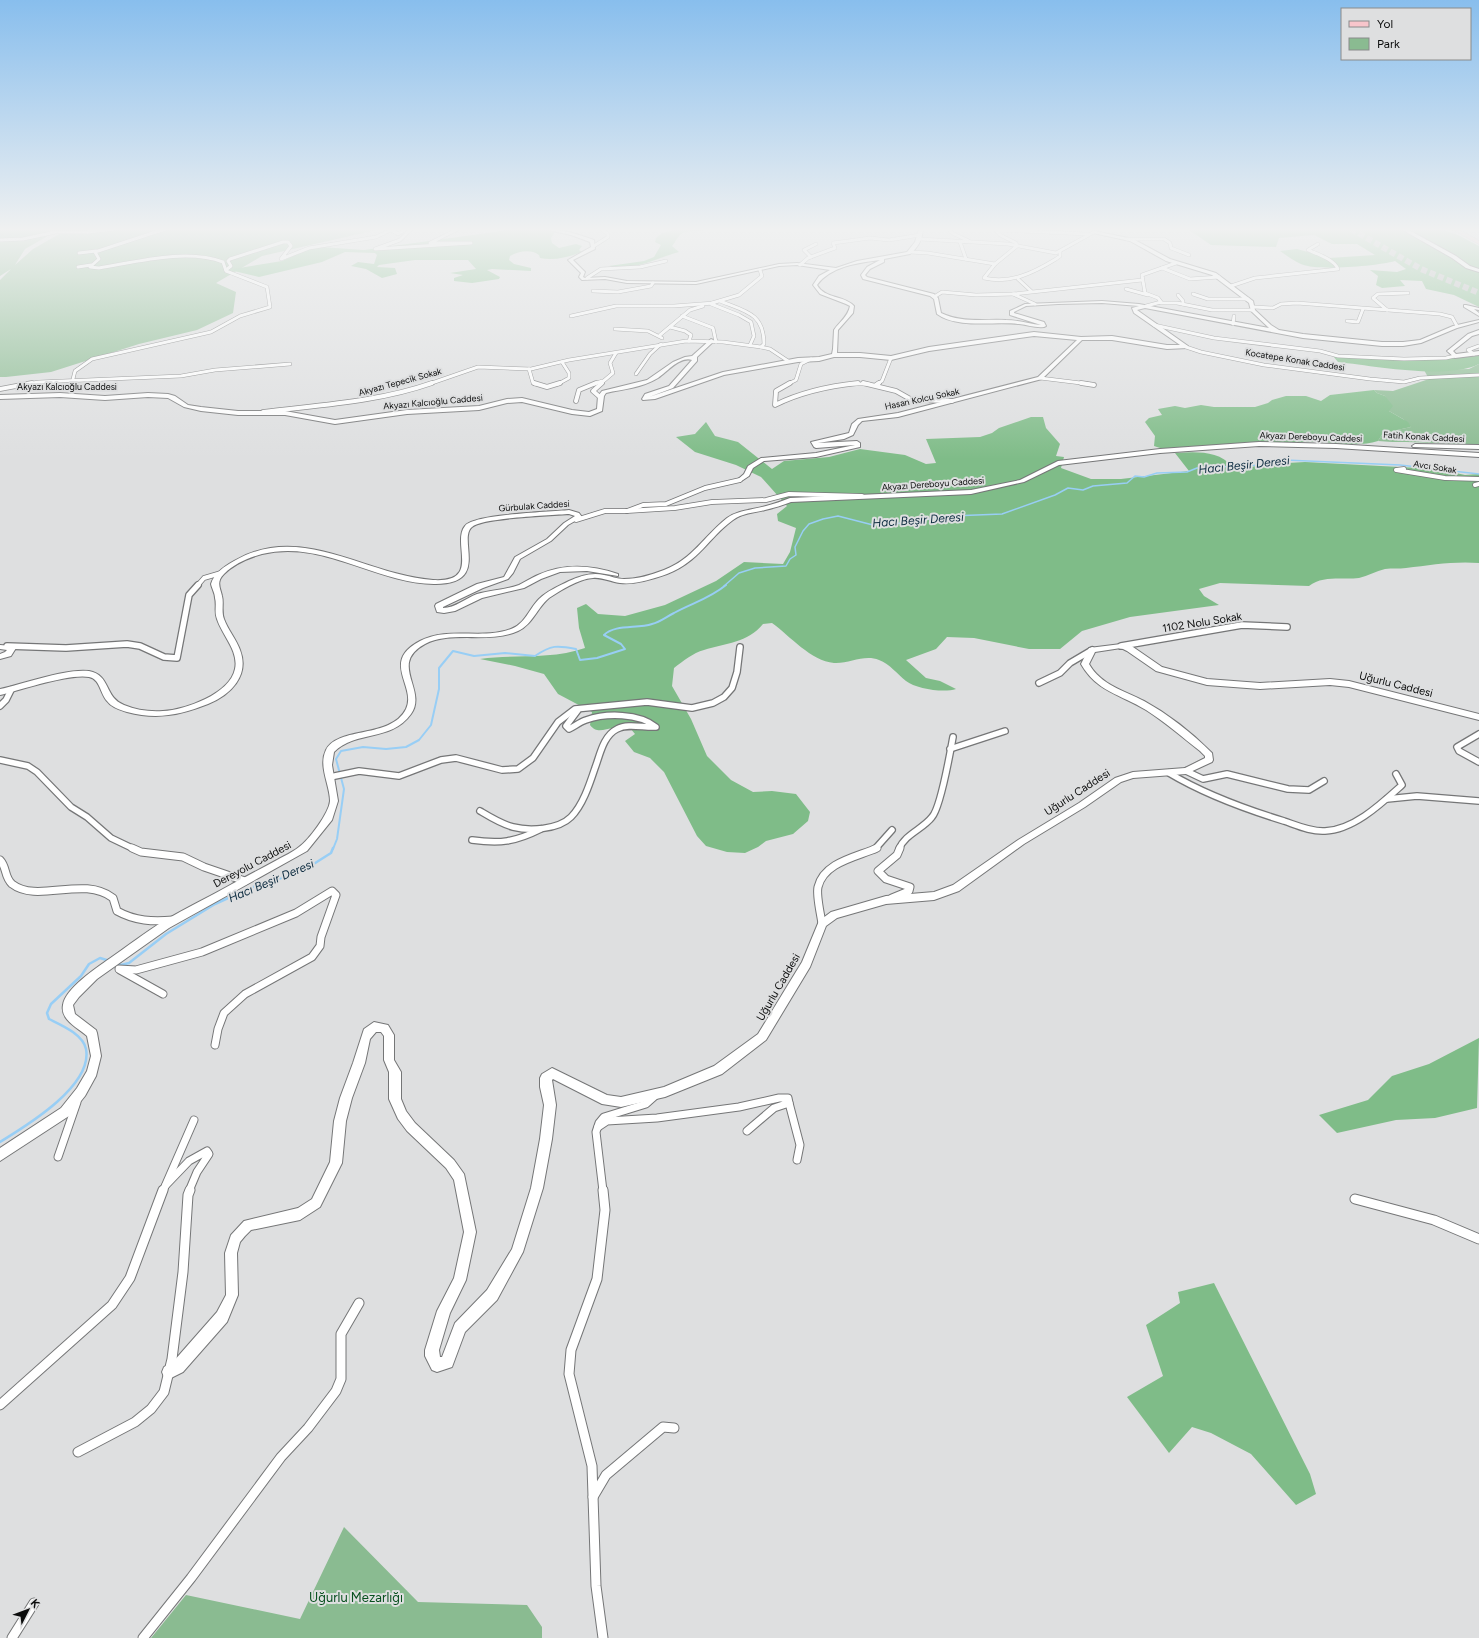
<svg xmlns="http://www.w3.org/2000/svg" width="1479" height="1638" viewBox="0 0 1479 1638" font-family="Figtree,sans-serif">
<style>
.green{fill:#8abb91}
.forest{fill:#7fbc88}
.lines{fill:none;stroke-linecap:round;stroke-linejoin:round}
.stream-far2{stroke:#98cef5;stroke-width:1.5}
.stream-far1{stroke:#98cef5;stroke-width:2}
.stream{stroke:#98cef5;stroke-width:2.5}
.highway-tunnel{stroke:#bebfc0;stroke-width:6;stroke-dasharray:6 3;stroke-linecap:butt}
.street-far4-casing{stroke:#757677;stroke-width:4}
.street-far3-casing{stroke:#757677;stroke-width:5.5}
.street-far2-casing{stroke:#757677;stroke-width:8}
.street-far1-casing{stroke:#757677;stroke-width:9}
.street-casing{stroke:#757677;stroke-width:11}
.secondary-casing{stroke:#757677;stroke-width:2}
.primary-casing{stroke:#bbb;stroke-width:2}
.street-far4{stroke:#fff;stroke-width:3}
.street-far3{stroke:#fff;stroke-width:4}
.street-far2{stroke:#fff;stroke-width:5.5}
.street-far1{stroke:#fff;stroke-width:7}
.street{stroke:#fff;stroke-width:9}
.secondary{fill:#fff;fill-rule:evenodd}
.primary{fill:#f7c5cb;fill-rule:evenodd}
.labels{text-anchor:middle;stroke-width:4;stroke-linejoin:round;paint-order:stroke}
.far-street-label{font-size:9px;fill:#0b0c0c;stroke:#dedfe0}
.street-label{font-size:11px;fill:#0b0c0c;stroke:#dedfe0}
.water-label{font-size:12px;font-style:italic;fill:#0d2c40;stroke:#dedfe0}
.near-park-label{font-size:13px;fill:#08501f;stroke:#dedfe0}
</style>
<rect width="100%" height="100%" fill="#dedfe0"/>
<g class="green">
<path d="M0,229H60L25,249L15,265L33,249L68,229H381L262,256L216,283L236,292L233,313L197,330L139,344L51,372L6,377H0V280L11,269L0,276Z"/>
<path d="M1479,364V445C1464,446 1450,443 1435,443C1416,442 1397,443 1378,441L1383,433L1411,427L1403,419L1389,411L1385,396L1377,393L1374,390L1393,391L1429,379L1424,370L1469,369Z"/>
<path d="M344,1527L418,1602L527,1605L542,1627V1638H151L186,1595L300,1619Z"/>
</g>
<g class="forest">
<path d="M516,229H557L551,238L552,243L559,248L576,244L582,246L579,250L582,252C569,257 554,261 540,258L539,255C531,249 519,251 510,256L509,260L514,264L531,268V271L492,269L487,270L500,277L499,279L472,283L454,281V278L463,275L450,273L476,269L468,260H415L379,265L377,267L395,268L397,274L382,278L366,269L351,266L358,262L374,264L377,255L375,253L345,252L322,262L259,277L234,271L233,269L282,261L309,249L321,247L364,250Z"/>
<path d="M679,229H707C699,233 692,230 685,232C678,234 676,242 672,246L679,252C657,258 633,272 609,266L644,261L654,257L661,245L655,242L656,238L662,233Z"/>
<path d="M1222,229H1441L1458,235L1479,246V307L1454,295L1426,289L1422,281L1400,280L1405,286L1382,288L1376,285L1378,276L1370,270L1397,272L1406,269L1395,261C1378,266 1325,270 1308,266C1297,264 1289,257 1280,251L1297,249L1329,258L1375,255L1357,244H1332L1314,235L1279,238L1276,247L1211,245L1189,230Z"/>
<path d="M1333,356L1383,359L1479,356V364C1448,380 1374,366 1338,362Z"/>
<path d="M1374,390L1377,393L1385,396L1393,406L1389,411L1408,422L1411,427L1383,433L1378,441C1356,448 1334,441 1311,442C1262,442 1213,445 1163,449L1154,446L1155,436L1145,422L1149,418L1162,415L1158,409L1175,406L1185,408L1201,405L1214,407H1255L1268,403L1272,400L1286,396H1306L1321,401L1330,395Z"/>
<path d="M1031,417H1043L1046,428L1060,444L1056,456L1064,457L1061,468L1091,479H1121L1189,471L1175,453C1196,452 1218,450 1233,467L1244,468L1270,464L1305,462L1438,469L1465,475L1479,474V563C1454,561 1431,565 1406,568C1399,569 1392,568 1385,569C1376,571 1368,576 1359,578C1343,580 1323,575 1309,586L1220,583L1199,589L1204,596L1219,605L1130,617L1082,631L1060,649H1029L974,638L947,637L936,649L906,660L926,678L940,681L956,689C944,693 916,689 906,681C897,674 890,664 879,660C864,654 849,664 834,663C811,661 790,636 772,623L763,624C748,643 725,643 704,650C693,653 683,661 674,668L672,686L691,719L707,756L731,780L753,792L772,791L796,794L810,812L808,821L793,834L766,841L758,847L745,853L727,852L706,846L697,836L664,772L650,758L634,752L625,741L635,734L630,728C625,728 619,727 614,728C604,729 597,734 590,725L592,712L558,694L544,674L515,666L480,659C515,654 551,660 585,648L579,628L577,608L586,604L598,614L625,616L665,605L716,581L744,562L783,564L790,552L796,528L778,521L777,514L787,506L761,477L736,465L695,452L676,437L695,434L706,422L715,436L738,442L772,469L784,461L829,457L860,449L905,455L926,464L936,463L926,439L980,437L992,433L999,428Z"/>
<path d="M1479,1038L1477,1108L1435,1118L1396,1120L1337,1133L1319,1115L1368,1100L1392,1076L1429,1064Z"/>
<path d="M1214,1283L1310,1474L1316,1494L1296,1505L1251,1454L1211,1433L1192,1427L1169,1453L1127,1397L1163,1376L1146,1325L1180,1303L1178,1292Z"/>
</g>
<g class="lines">
<path class="stream-far2" d="M724,586L739,573L755,568L786,566L790,559L796,555L795,547L803,531L809,524L823,519L838,516L873,525L894,524L951,516L1002,514L1055,495L1068,488L1083,490L1093,486L1127,483L1135,476L1144,477L1157,473L1187,472L1197,468L1260,465L1285,460L1400,465L1479,474"/>
<path class="stream-far1" d="M333,849L337,839L344,789L336,759L341,751L363,747L386,749L406,747L419,740L431,725L439,689V668L453,651L474,656L505,653L535,656C551,645 557,645 576,649L580,660L597,658L625,649L621,644L604,635C615,624 637,629 652,624C660,622 666,617 674,613C692,603 709,599 726,585"/>
<g class="stream">
<path d="M116,963L121,965L129,963L166,934L215,904L250,888L284,877L312,865L331,853L333,848"/>
<path d="M0,1142C26,1126 93,1086 86,1049C83,1034 61,1025 49,1019L47,1013L51,1004L81,976L89,964L100,958L110,961"/>
</g>
<path class="highway-tunnel" d="M1351,229L1421,269L1479,293"/>
<g class="street-far4-casing">
<g id="street-far4">
<path d="M98,229L88,232L114,229"/>
<path d="M411,229L400,240L375,249L471,243H430L458,229"/>
<path d="M949,229L952,233L969,241L960,242L966,259"/>
<path d="M995,229L1000,235L1016,243L1017,246L995,264L984,278C1011,284 1033,273 1056,259L1060,256V252"/>
<path d="M996,230L1088,234"/>
<path d="M920,239L1008,244L1056,253L1094,232"/>
<path d="M1127,239H1164L1170,243L1171,248L1189,255"/>
<path d="M0,240L23,239L56,232H88"/>
<path d="M594,246L608,237V234L602,230"/>
<path d="M910,252L928,253L995,264"/>
<path d="M79,253L96,251"/>
<path d="M811,257L804,250L816,244"/>
<path d="M800,265L808,258L835,248L833,243L870,238L889,240L920,235"/>
<path d="M78,267L91,265"/>
<path d="M1162,268L1190,279L1219,277"/>
<path d="M226,270L231,266L228,261L230,259L283,242H288L291,246L281,259L309,248L376,237L391,230L398,234L406,229"/>
<path d="M587,278L601,269L640,267L666,261"/>
<path d="M1018,279L1031,291"/>
<path d="M1231,286L1255,278L1338,269C1334,259 1317,254 1308,250L1318,244"/>
<path d="M1126,289L1148,295"/>
<path d="M593,291L618,292L651,286L653,283"/>
<path d="M1193,294L1208,299H1248"/>
<path d="M1178,295L1183,301V304"/>
<path d="M934,297L942,292L976,295L1014,294"/>
<path d="M720,301C745,311 764,313 764,344L761,347"/>
<path d="M712,303L739,295L762,276L760,270"/>
<path d="M1161,303H1177L1212,310H1253"/>
<path d="M711,304L739,315L751,322L754,336L750,345"/>
<path d="M1035,304L1013,294L1142,280"/>
<path d="M1146,306L1161,302L1158,298L1145,293L1142,275L1176,263"/>
<path d="M1254,307L1273,308L1281,304L1297,303L1440,314L1452,317L1457,326"/>
<path d="M1387,310L1373,298L1378,294L1408,293"/>
<path d="M571,316L616,306H674L714,303"/>
<path d="M682,316L713,328L716,342"/>
<path d="M1347,321L1358,322L1363,309"/>
<path d="M1233,324L1234,316"/>
<path d="M1154,325L1214,338L1320,351L1338,356L1404,359L1446,358L1455,356"/>
<path d="M670,327L685,331L691,335L689,341"/>
<path d="M615,329L648,331L662,338"/>
<path d="M660,335L690,310L703,306"/>
<path d="M1186,347L1201,352L1264,365L1370,379L1404,382L1420,378L1479,375"/>
<path d="M1474,354L1468,350L1479,346"/>
<path d="M529,369L533,383L535,384"/>
<path d="M636,374L650,354L661,344"/>
<path d="M1040,378L1089,384"/>
<path d="M73,379L75,371L92,359L211,332L240,316L270,307L267,287L226,271L223,262C187,248 136,262 99,268L90,267L99,259L95,252L165,229"/>
<path d="M26,384L39,382L181,376L215,370L290,364"/>
<path d="M429,384L478,367L531,369L569,360L686,341L723,342L761,347L770,349L788,361"/>
<path d="M558,384L569,378V373L562,362"/>
<path d="M594,384L602,381"/>
<path d="M600,384L613,373L610,363L616,353"/>
<path d="M788,384L796,380L801,364L811,359"/>
<path d="M849,384H869"/>
<path d="M877,384L882,381L891,358"/>
</g>
</g>
<g class="street-far3-casing">
<g id="street-far3">
<path d="M534,383L547,387L560,383"/>
<path d="M790,383L776,391L775,405C801,392 829,386 858,383"/>
<path d="M863,383L896,391L912,400L952,401"/>
<path d="M1081,383L1094,385"/>
<path d="M876,385L879,383"/>
<path d="M0,389L32,383"/>
<path d="M601,398L593,391L602,383"/>
<path d="M576,401L579,390L596,383"/>
<path d="M263,412C319,405 378,402 432,383"/>
<path d="M1404,469L1396,470L1445,478L1479,479"/>
<path d="M1475,485L1479,484"/>
<path d="M627,511L675,508L712,502L766,500L789,494L862,496"/>
<path d="M576,520L605,511H627L643,505L666,504L705,488L740,480"/>
<path d="M197,586L204,578L221,573"/>
</g>
</g>
<g class="street-far2-casing">
<g id="street-far2">
<path d="M7,646L66,648L127,644L140,646L164,657L177,658L189,595L198,585"/>
<path d="M1121,646L1242,625L1287,627"/>
<path d="M1039,683L1060,673L1070,663L1092,650"/>
<path d="M0,706L6,700L11,690"/>
<path d="M1479,734L1457,747L1459,751L1479,762"/>
<path d="M950,749L1005,731"/>
<path d="M0,760L28,766L37,772L71,807L87,817L111,838L134,849"/>
<path d="M1186,771L1203,779L1227,774L1288,789L1309,790L1324,781"/>
<path d="M1169,773C1204,794 1245,809 1284,821C1296,825 1311,832 1325,831C1354,830 1382,803 1402,785L1396,774"/>
<path d="M330,777L359,771L399,776L441,760L456,758L502,770L518,769L533,758L558,722L575,709L647,702L692,708L713,703L724,697L732,688L737,672L740,647"/>
<path d="M1387,799L1417,796L1479,801"/>
<path d="M480,811C490,817 501,824 513,827C529,831 558,830 571,817C583,805 590,783 595,768C600,755 603,736 617,729C628,723 644,728 656,727C639,713 606,713 586,720C580,722 575,726 569,729L566,726L578,710"/>
<path d="M472,840C500,844 515,842 541,829"/>
<path d="M875,849L892,830"/>
<path d="M899,849C905,834 923,829 932,817C941,807 950,753 953,737"/>
</g>
</g>
<g class="street-far1-casing">
<g id="street-far1">
<path d="M132,848L141,852L183,857L204,867L245,881"/>
<path d="M0,860C7,867 4,877 12,884C38,904 83,875 113,898L117,911C135,921 153,922 173,920"/>
<path d="M892,898L909,891L910,887L886,879L878,871L897,855L900,848"/>
<path d="M822,924C821,915 816,896 818,887C824,862 857,857 877,848"/>
<path d="M119,969L136,970L202,952L296,913L332,891L336,895L321,937L320,946L312,957L245,994L224,1013L218,1029L215,1045"/>
<path d="M120,970L163,994"/>
<path d="M789,1103L800,1145L797,1160"/>
<path d="M598,1127L607,1121L657,1118L739,1107L779,1098H788L789,1103L774,1108L747,1131"/>
<path d="M58,1157L77,1102"/>
<path d="M166,1185L189,1161L207,1151L209,1154L197,1172L189,1191"/>
<path d="M163,1191L194,1120"/>
<path d="M603,1191L596,1132L599,1123L604,1117L646,1104L655,1096"/>
</g>
</g>
<g class="street-casing">
<g id="street">
<path d="M603,1190L605,1210L597,1279L571,1350L569,1374L592,1466L596,1586L603,1638"/>
<path d="M1355,1199L1434,1220L1479,1239"/>
<path d="M0,1405L112,1305L130,1278L163,1190"/>
<path d="M78,1452L135,1422L151,1409L164,1392L172,1359L183,1272L188,1195L190,1190"/>
<path d="M593,1497L606,1475L663,1427L674,1428"/>
<path d="M12,1638L34,1603"/>
<path d="M143,1638L191,1578L281,1457L308,1428L336,1391L341,1379V1334L359,1303"/>
</g>
</g>
<g class="secondary-casing">
<g id="secondary">
<path d="M544,229C562,229 577,234 594,240L595,249L573,260L585,272L583,277L585,278L605,277L627,281L696,282L779,264L797,263L836,268L857,261L907,252L915,242L919,229H923C922,240 918,248 910,254L884,259V262L870,269L865,275L867,277L934,294L938,298L941,313C962,323 984,319 1006,320C1018,320 1029,324 1041,325L1010,315V311L1025,304L1102,301L1139,304L1269,328L1251,311L1249,303L1212,275L1166,261L1130,241L1093,233L1094,231L1133,239L1170,259L1216,273L1253,301L1255,310L1271,325L1279,330L1303,334L1382,342H1403L1420,340L1453,326L1479,320V322L1457,328L1421,343L1403,346H1382L1303,338L1145,308L1137,310L1188,346V348L1167,349L1112,340H1082L1042,379L898,417L862,421L858,425L853,435L844,439L818,443L857,441L860,443V447L816,457L764,461L753,468L749,476L740,482L737,480L744,474L748,466L761,458L816,453L855,445L816,448L814,447L811,442L849,433L852,424L858,419L898,413L1038,377L1077,340L1034,336L929,351L891,360L860,357H834L819,361L798,362L724,375L655,399L643,400L642,399L645,394L669,386L692,360C680,356 667,372 658,378C642,388 623,389 606,393L604,396L602,411L590,416L572,414L522,402L507,403L479,410L407,414L335,424L285,415H238L201,411L184,407L168,398L148,397L105,400L60,397L0,399V395L60,393L105,396L148,393L168,394L175,396L188,405L201,407L238,411H285L335,420L407,410L479,406L507,399L522,398L572,410L589,412L597,409L598,396L602,391L647,380L673,362L685,357L692,356L711,339L713,340V342L697,357V361L673,388L649,397L723,372L798,358L819,357L832,354L833,349L834,330C839,322 848,317 850,306L846,304L820,294L813,285L819,276L830,270L797,265L779,266L696,284L627,283L605,279L582,280L579,277L581,273L568,260L591,247L590,242L571,235ZM880,260L867,267L861,275L863,279L930,296L934,299L937,314C957,329 995,321 1019,324C1028,325 1035,328 1044,327L1046,326L1044,322L1014,313V312L1026,306L1058,304L1102,303L1139,306L1132,308L1134,313L1180,345H1167L1112,336L1081,337L1034,332L929,347L891,356L860,353H837L838,330L853,313L854,306C844,295 825,299 817,285C831,266 858,263 880,260Z"/>
<path d="M1401,229H1407L1456,256L1470,266L1479,269V272L1466,268L1452,258Z"/>
<path d="M1466,305L1479,308V310L1474,309L1479,313V316L1464,307V305Z"/>
<path d="M1479,330V334L1472,336L1453,351L1456,354L1479,351V355L1455,358L1447,351L1468,334Z"/>
<path d="M1259,442L1336,444L1479,453V457L1336,448L1259,446L1160,453L1059,465L1024,482L971,494L791,502C783,505 774,508 765,510C754,513 742,513 733,520C708,538 700,561 667,574C653,579 635,585 620,583C611,582 602,577 593,578C578,579 561,590 549,598C537,608 532,625 518,631C489,644 452,630 425,644C388,664 428,690 411,714C391,742 356,730 334,752L332,765L338,801L332,820L307,851L169,928L97,979L79,997L73,1005L75,1014L96,1030L97,1033L101,1056L96,1076L85,1096L69,1116L0,1161V1148L61,1108L77,1088L87,1071L91,1056L87,1036C78,1028 60,1020 63,1005C65,989 96,968 109,959C127,947 145,932 164,921C186,908 209,897 232,884C247,876 262,868 277,860C284,856 293,852 299,847C309,840 329,813 330,801C330,785 318,766 326,750C338,726 391,739 406,709C417,686 380,662 420,641C448,626 482,640 511,629C525,624 529,609 539,599C547,591 559,586 569,581C580,576 592,572 604,575C611,576 617,579 624,579C638,579 651,575 664,570C693,559 704,536 727,518C738,510 752,510 766,506C774,504 782,501 790,498L971,490L1020,480L1058,461L1160,449Z"/>
<path d="M1415,444L1479,445V449L1413,447L1412,446Z"/>
<path d="M569,510L579,513L582,517L568,525L551,541L520,559L513,573L508,579L483,588L443,607V608C455,608 466,598 477,594C491,590 505,590 519,585C525,582 531,578 538,575C565,563 591,565 618,574V576L587,571L560,572L541,579L524,588L482,598L455,611L444,613L437,612L435,606L436,604L477,584L504,577L515,557L547,539L564,523L575,516L569,514C553,515 481,518 472,527C457,539 491,585 434,584C375,583 322,539 262,554C248,558 234,564 224,574C216,582 220,587 222,596C224,603 221,611 224,619C228,630 236,639 240,650C250,676 230,695 208,704C180,715 157,720 127,712C120,710 111,707 107,701C100,693 100,679 89,677C71,673 20,690 0,695V689C23,684 67,668 89,671C111,675 104,697 124,705C136,710 150,712 163,711C185,710 230,694 235,669C239,651 222,635 217,619C214,612 217,605 215,598C215,593 212,589 211,584C214,573 225,566 234,561C301,522 365,575 433,580C482,583 451,543 465,526C474,514 551,512 569,510Z"/>
<path d="M1121,644L1133,647L1162,667L1207,679L1260,683L1330,679L1349,681L1479,714V720L1349,687L1330,685L1260,689L1207,685L1156,671L1127,651L1121,648L1095,652L1089,664C1101,685 1123,690 1144,701C1168,714 1192,733 1212,753L1213,760L1212,762L1186,774L1133,778L1121,782L1085,807L1024,844L959,891L934,900L886,904L837,918L826,926L810,967L766,1040L722,1074L665,1097L621,1107L602,1104L553,1079L552,1080L556,1105L552,1139L543,1188L523,1252L497,1300L465,1332L452,1367L437,1372L432,1370L425,1356V1350L437,1311L454,1278L464,1232L454,1180L446,1168L407,1131L398,1119L389,1099V1072L384,1060V1036L381,1032H376L370,1039L365,1063L352,1098L346,1121L342,1163L320,1207L300,1220L251,1230L245,1236L240,1242L237,1253L238,1295L227,1322L183,1372L169,1379L164,1377L162,1372L164,1367L173,1362L217,1312L226,1295L225,1253L231,1235L244,1221L298,1208L312,1199L330,1162L334,1121L340,1098L353,1063L363,1032L364,1029L374,1022L388,1025L394,1035V1060L401,1072V1099L406,1111L415,1123L454,1160L464,1174L476,1232L466,1280L450,1313L439,1350L440,1357H442L455,1323L487,1290L512,1249L531,1188L540,1139L544,1105L540,1087V1078L542,1074L552,1068L607,1095L621,1097L664,1087L714,1066L758,1034L802,962L819,921L831,912L886,896L934,892L953,885L1018,840L1079,803L1115,778L1133,772L1185,768L1205,758V756L1200,751C1182,737 1165,722 1146,710C1120,694 1097,692 1081,664L1089,648Z"/>
<path d="M0,645L12,646L16,648L11,656L0,659V654L5,652L7,650L0,649Z"/>
</g>
</g>
<g class="primary-casing">
<path id="primary" d="M1452,229H1458L1479,241V244Z"/>
</g>
<use href="#street-far4" class="street-far4"/>
<use href="#street-far3" class="street-far3"/>
<use href="#street-far2" class="street-far2"/>
<use href="#street-far1" class="street-far1"/>
<use href="#street" class="street"/>
<use href="#secondary" class="secondary"/>
<use href="#primary" class="primary"/>
</g>
<linearGradient id="sky" x2="0" y2="1"><stop stop-color="#88beed"/><stop offset="0.5" stop-color="#f0f1f1"/><stop offset="1" stop-color="#f0f1f1" stop-opacity="0"/></linearGradient>
<rect width="1479" height="459" fill="url(#sky)"/>
<g class="labels">
<g class="far-street-label">
<text transform="translate(1295 360) rotate(9)" y="3">Kocatepe Konak Caddesi</text>
<text transform="translate(400 382) rotate(-15)" y="3">Akyazı Tepecik Sokak</text>
<text x="67" y="390">Akyazı Kalcıoğlu Caddesi</text>
<text transform="translate(922 399) rotate(-12)" y="3">Hasan Kolcu Sokak</text>
<text transform="translate(433 402) rotate(-5)" y="3">Akyazı Kalcıoğlu Caddesi</text>
<text transform="translate(1311 437) rotate(2)" y="3">Akyazı Dereboyu Caddesi</text>
<text transform="translate(1424 437) rotate(3)" y="3">Fatih Konak Caddesi</text>
<text transform="translate(1435 467) rotate(9)" y="3">Avcı Sokak</text>
<text transform="translate(933 484) rotate(-4)" y="3">Akyazı Dereboyu Caddesi</text>
<text transform="translate(534 506) rotate(-4)" y="3">Gürbulak Caddesi</text>
</g>
<g class="street-label">
<text transform="translate(1202 622) rotate(-9)" y="4">1102 Nolu Sokak</text>
<text transform="translate(1396 684) rotate(14)" y="4">Uğurlu Caddesi</text>
<text transform="translate(1077 792) rotate(-33)" y="4">Uğurlu Caddesi</text>
<text transform="translate(252 864) rotate(-28)" y="4">Dereyolu Caddesi</text>
<text transform="translate(778 987) rotate(-60)" y="4">Uğurlu Caddesi</text>
</g>
<g class="water-label">
<text transform="translate(1244 465) rotate(-6)" y="4">Hacı Beşir Deresi</text>
<text transform="translate(918 520) rotate(-4)" y="4">Hacı Beşir Deresi</text>
<text transform="translate(271 881) rotate(-23)" y="4">Hacı Beşir Deresi</text>
</g>
<g class="near-park-label">
<text x="356" y="1602">Uğurlu Mezarlığı</text>
</g>
</g>
<rect x="1341" y="8" width="130" height="52" fill="#dedfe0" stroke="#8a8b8b"/>
<rect x="1349" y="21" width="20" height="6" fill="#f7c5cb" stroke="#8a8b8b"/>
<text x="1377" y="28" font-size="12" fill="#0b0c0c">Yol</text>
<rect x="1349" y="38" width="20" height="12" fill="#8abb91" stroke="#8a8b8b"/>
<text x="1377" y="48" font-size="12" fill="#0b0c0c">Park</text>
<g transform="translate(28 1610) rotate(48)" stroke="#dedfe0" stroke-width="3" paint-order="stroke">
<path d="M0-3L7 15L0 10L-7 15Z" fill="#0b0c0c"/>
<text y="-6" font-size="11" font-weight="bold" text-anchor="middle" fill="#0b0c0c">K</text>
</g>
</svg>
